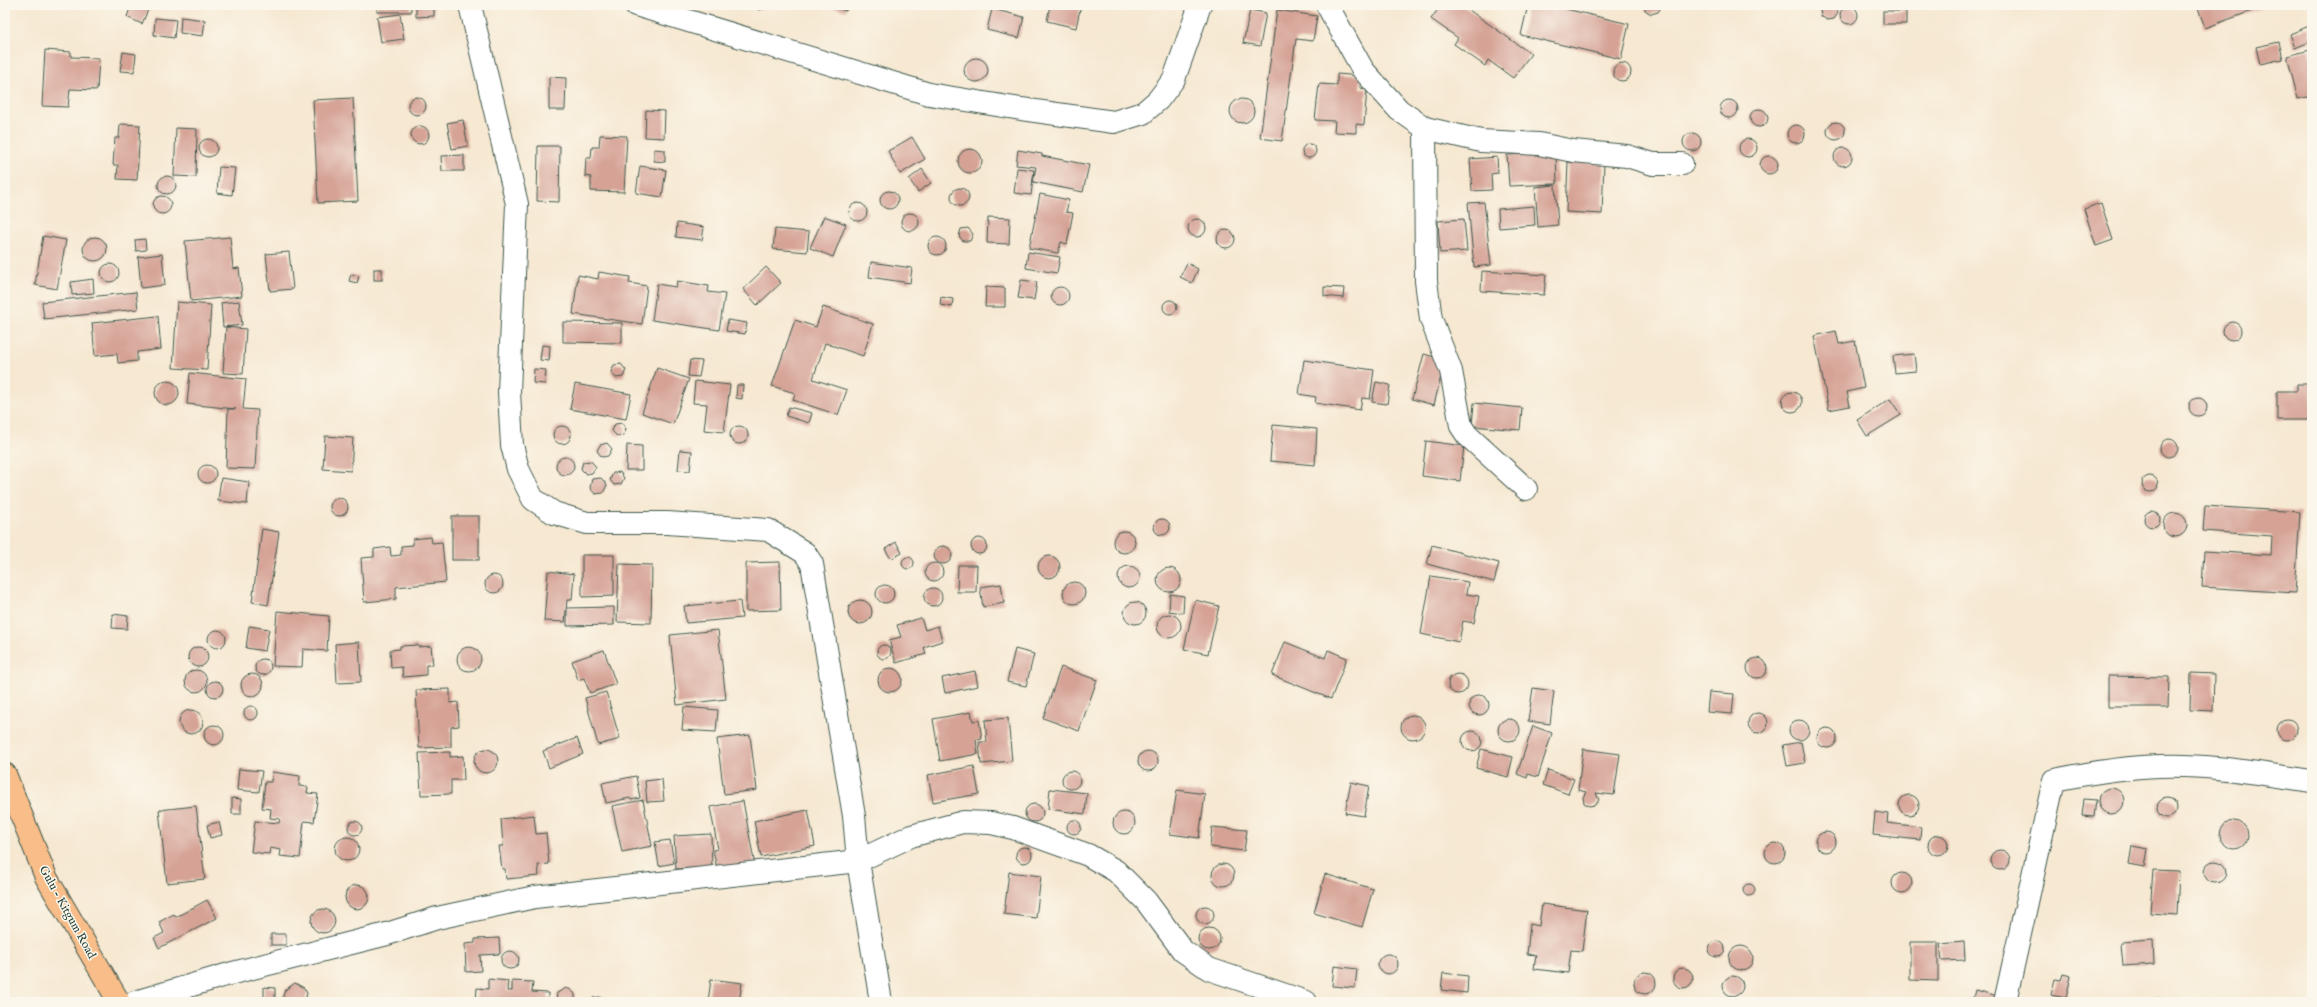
<svg xmlns="http://www.w3.org/2000/svg" width="2317" height="1007" viewBox="0 0 2317 1007" font-family="'IM FELL English',serif">
<style>
.building{fill:#d5a295}
.lines{fill:none;stroke-linecap:round;stroke-linejoin:round}
.minor-casing{stroke:#3f574c;stroke-width:24}
.major-casing{stroke:#3f574c;stroke-width:24}
.minor{stroke:#fff;stroke-width:22}
.major{stroke:#f8bd88;stroke-width:22}
.labels{text-anchor:middle;stroke-width:3;stroke-linejoin:round;paint-order:stroke}
.street-label{font-size:12px;fill:#1f3d34;stroke:#fbf7ec}
</style>
<rect width="100%" height="100%" fill="#fbf7ec"/>
<filter id="ink" filterUnits="userSpaceOnUse"><feTurbulence type="fractalNoise" baseFrequency=".025" numOctaves="2"/><feDisplacementMap in="SourceGraphic" scale="8" xChannelSelector="R" yChannelSelector="G"/><feConvolveMatrix kernelMatrix="1 2 1 2 8 2 1 2 1" color-interpolation-filters="sRGB"/></filter>
<filter id="wash" filterUnits="userSpaceOnUse"><feTurbulence type="fractalNoise" baseFrequency=".012" numOctaves="4" result="noise"/><feDisplacementMap in="SourceGraphic" scale="16" xChannelSelector="R" yChannelSelector="G"/><feGaussianBlur stdDeviation="0.9" result="paint"/><feColorMatrix in="noise" values="0 0 0 0 0 0 0 0 0 0 0 0 0 0 0 0 0 1.4 0 .05"/><feComposite in="paint" operator="in"/></filter>
<g filter="url(#wash)">
<rect width="100%" height="100%" fill="#f6e8d1"/>
<g id="blocks">
<g class="building">
<path d="M131,5H150L142,24L127,17Z"/>
<rect x="377" y="5" width="34" height="7"/>
<path d="M416,5H434V16L416,17Z"/>
<path d="M744,5H763L761,10Z"/>
<path d="M823,5H847L846,11Z"/>
<path d="M1050,5H1081L1076,28L1047,21Z"/>
<path d="M1441,5H1462L1531,54L1513,78L1488,60L1485,66L1454,44L1458,38L1431,19Z"/>
<path d="M1528,5H1549L1629,24L1621,59L1521,35Z"/>
<path d="M1644,5H1662V6L1658,12L1651,14L1645,10Z"/>
<path d="M1822,5H1837L1838,13L1834,19L1827,20L1821,16L1820,9Z"/>
<path d="M2197,5H2268L2205,28Z"/>
<circle cx="1849" cy="15" r="9"/>
<path d="M992,9L1024,17L1019,38L987,30Z"/>
<path d="M1250,10L1266,13L1260,46L1243,43Z"/>
<path d="M1277,10L1317,16L1313,41L1296,39L1282,141L1260,138Z"/>
<rect x="1883" y="11" width="23" height="13"/>
<path d="M400,14L404,39L381,42L377,17Z"/>
<path d="M181,17L205,20L203,36L180,33Z"/>
<path d="M155,18L176,20L174,38L154,35Z"/>
<path d="M2309,26L2312,41L2295,48L2290,34Z"/>
<path d="M2279,42L2283,59L2260,64L2256,47Z"/>
<path d="M45,50L71,52V57L99,58L97,90L70,89L68,107L42,106Z"/>
<path d="M2310,50L2312,60V96L2298,99L2287,56Z"/>
<path d="M123,52L136,54L134,72L120,71Z"/>
<circle cx="976" cy="70" r="12"/>
<circle cx="1622" cy="72" r="9"/>
<path d="M1337,74L1361,76L1360,88L1367,89L1364,125L1356,124V133L1334,132L1335,121L1315,120L1319,84L1337,85Z"/>
<path d="M549,77L566,78L565,110H549Z"/>
<circle cx="417" cy="106" r="9"/>
<path d="M353,98L358,201L318,203L313,100Z"/>
<circle cx="1242" cy="111" r="12"/>
<circle cx="1729" cy="109" r="9"/>
<circle cx="1759" cy="118" r="9"/>
<path d="M646,110L665,111L664,138L645,137Z"/>
<path d="M463,120L468,146L452,149L447,123Z"/>
<circle cx="1836" cy="131" r="9"/>
<path d="M120,124L140,125L137,180L117,179L118,165H113L115,138H119Z"/>
<circle cx="1796" cy="134" r="9"/>
<circle cx="420" cy="135" r="9"/>
<path d="M176,128L197,129L196,177L174,176Z"/>
<circle cx="1692" cy="142" r="9"/>
<path d="M600,135L627,136L624,192L591,191V177L585,176L586,158H591L592,147H599Z"/>
<path d="M912,137L925,159L900,174L888,151Z"/>
<circle cx="208" cy="148" r="9"/>
<circle cx="1748" cy="148" r="9"/>
<circle cx="1309" cy="151" r="7"/>
<path d="M538,146H560L559,202L537,201Z"/>
<circle cx="1843" cy="157" r="9"/>
<path d="M654,149L665,150V162L654,161Z"/>
<circle cx="970" cy="161" r="12"/>
<path d="M1018,150L1042,154V156L1089,165L1083,192L1033,182L1036,167L1016,165Z"/>
<path d="M1556,152L1557,184L1509,186L1507,155Z"/>
<path d="M464,155V171H442L441,156Z"/>
<circle cx="1769" cy="165" r="9"/>
<path d="M1497,157L1498,173L1491,174L1492,190L1472,191L1470,159Z"/>
<path d="M1568,162L1604,163L1602,214L1566,212Z"/>
<path d="M640,166L666,170L662,197L636,193Z"/>
<path d="M219,167L235,168L232,195L217,193Z"/>
<path d="M1017,168L1034,170L1031,195L1014,193Z"/>
<path d="M922,169L931,183L918,192L909,179Z"/>
<circle cx="167" cy="185" r="9"/>
<path d="M1555,185L1558,225L1538,227L1535,187Z"/>
<circle cx="960" cy="197" r="9"/>
<circle cx="889" cy="200" r="9"/>
<path d="M1040,194L1069,200L1066,212L1073,213L1067,244L1061,242L1058,253L1029,248Z"/>
<circle cx="162" cy="205" r="9"/>
<path d="M1484,202L1491,265L1474,267L1468,203Z"/>
<circle cx="858" cy="212" r="9"/>
<path d="M2101,203L2113,240L2096,246L2084,209Z"/>
<path d="M1534,206L1535,225L1499,228L1498,209Z"/>
<circle cx="910" cy="222" r="9"/>
<path d="M824,216L846,224L833,257L810,248Z"/>
<path d="M988,217L1010,218L1009,244L987,243Z"/>
<circle cx="1197" cy="228" r="9"/>
<path d="M1464,219L1467,251L1440,253L1438,221Z"/>
<path d="M677,223L704,227L702,240L676,237Z"/>
<path d="M968,228L973,234L970,241H963L959,236L961,229Z"/>
<path d="M775,229L809,232L807,252L773,249Z"/>
<circle cx="1226" cy="239" r="9"/>
<path d="M43,236L66,240L57,289L35,285Z"/>
<circle cx="937" cy="246" r="9"/>
<path d="M230,237L233,269L239,268L242,296L191,301L185,241Z"/>
<circle cx="95" cy="249" r="12"/>
<path d="M145,239L146,250L136,251L135,240Z"/>
<path d="M289,252L293,289L270,291L266,254Z"/>
<path d="M1028,252L1060,257L1057,273L1026,268Z"/>
<path d="M162,254L165,285L141,288L138,257Z"/>
<path d="M871,262L912,268L910,283L869,277Z"/>
<path d="M1187,263L1198,269L1192,283L1180,277Z"/>
<circle cx="110" cy="273" r="9"/>
<path d="M766,267L781,283L757,305L743,289Z"/>
<rect x="374" y="269" width="8" height="11"/>
<path d="M1482,271L1546,275L1544,295L1481,291Z"/>
<path d="M599,272L630,277L629,283L647,286L642,324L573,314L578,275L598,279Z"/>
<path d="M351,274L359,276L357,283L349,281Z"/>
<path d="M93,279L94,293L72,295L71,282Z"/>
<path d="M1021,280L1037,282L1034,300L1018,298Z"/>
<path d="M677,281L709,286L708,292L725,294L719,330L652,320L657,284L676,287Z"/>
<circle cx="1060" cy="296" r="9"/>
<path d="M986,287L1005,288V307H985Z"/>
<path d="M1324,287L1344,288L1343,298L1324,296Z"/>
<path d="M136,292L138,309L44,319L42,302Z"/>
<path d="M941,297L953,299L952,307L940,305Z"/>
<circle cx="1170" cy="307" r="7"/>
<path d="M239,301L242,325L223,327L221,303Z"/>
<path d="M177,302L211,305L207,370L173,368Z"/>
<path d="M823,307L873,324L863,356L825,343L813,379L847,390L838,415L793,400L795,393L772,386L795,320L816,327Z"/>
<path d="M158,316L161,349L137,352V361L118,363L117,354L95,356L92,323Z"/>
<path d="M728,320L747,323L745,334L726,331Z"/>
<circle cx="2232" cy="331" r="9"/>
<path d="M563,322L622,323V343L563,342Z"/>
<path d="M226,327L246,329L243,374L223,373Z"/>
<path d="M1836,331L1839,344L1855,341L1864,388L1847,392L1850,406L1829,410L1814,336Z"/>
<path d="M542,345L550,346L549,361L540,360Z"/>
<path d="M1424,354L1445,360L1434,405L1412,399Z"/>
<path d="M1914,354L1916,371L1895,373L1893,356Z"/>
<path d="M690,360L702,361L699,377L688,376Z"/>
<path d="M1304,360L1374,370L1370,399L1362,398L1360,410L1315,403L1316,397L1299,394Z"/>
<path d="M621,364L626,370L623,377L616,378L611,372L614,365Z"/>
<path d="M657,368L689,379L673,424L642,413Z"/>
<path d="M534,369L546,370L545,384L533,383Z"/>
<path d="M190,373L246,379L243,409L258,410L255,469L226,468L228,409H236L187,404Z"/>
<path d="M695,381L730,385L724,432L704,430L707,404L693,403Z"/>
<circle cx="167" cy="393" r="12"/>
<path d="M1376,382L1390,385L1387,404L1372,402Z"/>
<path d="M575,384L631,394L626,419L570,409Z"/>
<path d="M2297,384H2312V420H2277V391H2297Z"/>
<path d="M737,385H743L742,399L736,398Z"/>
<circle cx="1792" cy="402" r="10"/>
<circle cx="2198" cy="407" r="9"/>
<path d="M1890,399L1901,415L1867,436L1857,420Z"/>
<path d="M1474,403L1522,408L1520,430L1472,426Z"/>
<path d="M789,407L812,413L809,423L786,416Z"/>
<path d="M622,423L626,429L624,435L617,436L612,431L615,424Z"/>
<path d="M1273,425L1317,429L1315,465L1270,461Z"/>
<circle cx="562" cy="435" r="9"/>
<circle cx="739" cy="435" r="9"/>
<path d="M325,436L353,438L351,471L323,469Z"/>
<circle cx="2169" cy="448" r="9"/>
<path d="M1426,441L1464,446L1460,481L1422,476Z"/>
<path d="M607,443L612,449L608,456L602,457L597,451L600,445Z"/>
<path d="M627,445L642,446V470H626Z"/>
<path d="M680,450L692,451L690,471L678,470Z"/>
<circle cx="565" cy="466" r="9"/>
<path d="M591,461L596,467L592,473L586,474L581,469L583,462Z"/>
<circle cx="207" cy="474" r="9"/>
<path d="M620,472L624,478L621,484L614,485L610,480L613,473Z"/>
<circle cx="2150" cy="484" r="8"/>
<path d="M221,478L249,482L247,504L218,501Z"/>
<path d="M601,478L607,485L603,493L595,494L590,488L592,479Z"/>
<circle cx="339" cy="507" r="9"/>
<path d="M2205,506L2300,512L2295,593L2202,587L2204,551L2271,555L2272,536L2203,531Z"/>
<circle cx="2152" cy="519" r="8"/>
<circle cx="2175" cy="525" r="12"/>
<rect x="452" y="516" width="27" height="44"/>
<circle cx="1162" cy="527" r="8"/>
<path d="M262,529L279,532L268,605L252,602Z"/>
<circle cx="1124" cy="542" r="11"/>
<path d="M431,537L432,543L442,542L446,582L396,587V599L364,602L361,558L374,557V549L390,547L391,556L401,555V546L413,545V539Z"/>
<circle cx="979" cy="546" r="8"/>
<path d="M896,542L902,553L891,559L885,549Z"/>
<path d="M1432,545L1499,563L1494,582L1427,564Z"/>
<circle cx="943" cy="555" r="9"/>
<path d="M582,555H614V596L582,597Z"/>
<circle cx="1049" cy="567" r="11"/>
<circle cx="908" cy="563" r="6"/>
<path d="M780,562L781,610L746,611V563Z"/>
<circle cx="934" cy="572" r="9"/>
<path d="M619,564L652,565L651,623L617,622Z"/>
<path d="M958,565H977L976,592H957Z"/>
<circle cx="1129" cy="577" r="11"/>
<circle cx="1169" cy="580" r="12"/>
<path d="M548,571L574,574L572,600H567L565,622L544,621Z"/>
<circle cx="494" cy="584" r="9"/>
<path d="M1431,576L1468,582L1466,594L1479,596L1474,623L1463,621L1459,642L1421,634Z"/>
<circle cx="1074" cy="593" r="11"/>
<path d="M1001,584L1004,603L983,607L980,587Z"/>
<circle cx="885" cy="594" r="9"/>
<circle cx="933" cy="597" r="9"/>
<path d="M1170,594L1184,596L1183,613L1169,611Z"/>
<circle cx="860" cy="612" r="12"/>
<path d="M1195,600L1219,606L1208,654L1184,649Z"/>
<path d="M740,601L742,618L686,623L684,606Z"/>
<circle cx="1135" cy="613" r="11"/>
<path d="M614,607V625L567,626V608Z"/>
<path d="M277,611L329,616L327,651L303,649L302,667L273,666Z"/>
<path d="M113,614L128,616L127,629L112,628Z"/>
<circle cx="1169" cy="626" r="12"/>
<path d="M921,618L925,630L938,626L942,641L924,647L926,654L896,663L889,640L901,637L897,625Z"/>
<path d="M249,626L269,629L265,651L246,648Z"/>
<path d="M718,630L726,699L677,705L670,635Z"/>
<circle cx="217" cy="639" r="9"/>
<path d="M359,642L361,682L337,683L335,644Z"/>
<path d="M1285,642L1325,658L1328,650L1347,658L1331,699L1272,675Z"/>
<circle cx="884" cy="652" r="7"/>
<path d="M418,645V647L431,646L433,665H426V675L403,677L402,667L391,668L390,650L400,649V646Z"/>
<circle cx="198" cy="657" r="10"/>
<circle cx="469" cy="659" r="12"/>
<path d="M1015,649L1034,654L1026,686L1007,682Z"/>
<path d="M604,650L616,684L590,693L584,678L578,680L572,661Z"/>
<circle cx="1757" cy="668" r="10"/>
<circle cx="263" cy="667" r="8"/>
<path d="M1061,667L1097,680L1079,731L1043,718Z"/>
<circle cx="890" cy="680" r="12"/>
<circle cx="196" cy="681" r="11"/>
<path d="M975,671L978,686L945,693L942,678Z"/>
<path d="M2191,673L2214,674L2213,711L2190,710Z"/>
<circle cx="252" cy="685" r="11"/>
<circle cx="1458" cy="684" r="10"/>
<path d="M2108,676L2169,677L2168,707H2108Z"/>
<circle cx="215" cy="689" r="8"/>
<path d="M1533,688L1554,691L1550,724L1528,721Z"/>
<path d="M450,689V703L458,702L459,726L451,727V747L419,748L416,690Z"/>
<path d="M606,692L620,739L598,745L585,698Z"/>
<path d="M1709,692L1734,694L1732,714L1707,712Z"/>
<circle cx="1479" cy="705" r="10"/>
<circle cx="251" cy="713" r="7"/>
<path d="M684,707L718,710L716,732L682,730Z"/>
<circle cx="191" cy="722" r="12"/>
<path d="M971,712L973,721L979,720L982,739L976,740L978,754L940,761L933,719Z"/>
<circle cx="1758" cy="723" r="10"/>
<circle cx="1413" cy="727" r="12"/>
<path d="M1008,718L1012,761L981,764L979,742H987L985,720Z"/>
<circle cx="1509" cy="730" r="11"/>
<circle cx="2287" cy="730" r="10"/>
<circle cx="1799" cy="730" r="10"/>
<circle cx="214" cy="735" r="10"/>
<path d="M1533,726L1552,733L1538,777L1528,774L1527,778L1517,774Z"/>
<circle cx="1827" cy="738" r="10"/>
<circle cx="1472" cy="741" r="10"/>
<path d="M750,735L757,790L724,794L717,739Z"/>
<path d="M577,738L583,754L549,768L543,751Z"/>
<path d="M1801,742L1805,763L1787,766L1783,745Z"/>
<path d="M1481,749L1513,757L1508,777L1476,768Z"/>
<path d="M1583,749L1620,754L1614,795L1596,793L1599,800L1595,805L1589,806L1584,803L1583,797L1586,792L1578,790Z"/>
<circle cx="486" cy="761" r="12"/>
<circle cx="1148" cy="761" r="10"/>
<path d="M450,752V757L463,756L464,780H451V794L421,795L419,753Z"/>
<path d="M974,766L979,794L933,802L928,775Z"/>
<path d="M239,769L262,771L259,792L237,790Z"/>
<path d="M1548,770L1574,779L1568,794L1543,785Z"/>
<circle cx="1071" cy="780" r="9"/>
<path d="M272,772L300,776L299,786L308,787L307,793L318,794L314,822L304,821L300,858L280,856L281,850L270,848L269,854L251,852L255,821L279,823L280,819L270,818L271,809L262,808L265,782H271Z"/>
<path d="M636,776L640,798L631,800L630,798L606,803L602,783Z"/>
<path d="M662,779L664,801L647,802L645,781Z"/>
<path d="M1351,782L1369,786L1364,816L1345,813Z"/>
<circle cx="2111" cy="801" r="13"/>
<path d="M1050,789L1087,793L1085,814L1048,809Z"/>
<path d="M1177,790L1205,794L1199,838L1170,834Z"/>
<circle cx="1909" cy="805" r="10"/>
<circle cx="2167" cy="808" r="10"/>
<path d="M232,798L241,799V814H232Z"/>
<path d="M2084,799L2096,800L2094,817L2082,816Z"/>
<path d="M643,800L652,846L622,852L612,806Z"/>
<path d="M743,801L755,866L718,873L713,850L718,849L710,807Z"/>
<circle cx="1034" cy="813" r="9"/>
<path d="M196,806L205,879L167,883L159,810Z"/>
<path d="M808,810L815,846L761,857L754,821Z"/>
<path d="M1875,812L1888,814L1887,823L1921,827L1920,840L1873,835Z"/>
<circle cx="1124" cy="823" r="11"/>
<path d="M534,815L536,834L546,833L549,864L538,865L539,876L506,879L505,869H502L499,846H503L501,819Z"/>
<circle cx="1074" cy="827" r="7"/>
<circle cx="2234" cy="835" r="14"/>
<circle cx="355" cy="828" r="7"/>
<path d="M219,822L222,835L210,838L207,825Z"/>
<path d="M1212,827L1247,830L1244,851L1210,847Z"/>
<circle cx="1826" cy="842" r="10"/>
<path d="M711,834L712,867L676,869L674,836Z"/>
<circle cx="1938" cy="845" r="10"/>
<circle cx="347" cy="849" r="12"/>
<path d="M670,840L674,863L659,866L655,842Z"/>
<circle cx="1775" cy="853" r="10"/>
<path d="M2132,846L2148,849L2145,867L2129,864Z"/>
<circle cx="1024" cy="855" r="8"/>
<circle cx="2000" cy="860" r="10"/>
<circle cx="2215" cy="872" r="11"/>
<circle cx="1223" cy="875" r="11"/>
<path d="M2153,870L2179,871L2177,915L2150,913Z"/>
<path d="M1009,872L1041,876L1036,918L1004,914Z"/>
<circle cx="1902" cy="883" r="10"/>
<path d="M1325,874L1373,889L1362,927L1314,913Z"/>
<circle cx="1749" cy="890" r="6"/>
<circle cx="357" cy="897" r="12"/>
<path d="M207,900L217,918L159,948L154,938L164,933L159,922L174,914L176,917Z"/>
<path d="M1542,904L1587,910L1582,951L1571,950L1568,973L1534,969L1536,955L1527,954L1530,924L1539,926Z"/>
<circle cx="1205" cy="915" r="9"/>
<circle cx="323" cy="921" r="12"/>
<circle cx="1209" cy="939" r="11"/>
<rect x="271" y="934" width="15" height="11"/>
<path d="M499,938L500,954L480,955L481,971L466,972L465,944L475,943V939Z"/>
<path d="M2153,940L2154,964L2123,966L2121,942Z"/>
<circle cx="1717" cy="949" r="8"/>
<path d="M1910,942H1938V981L1910,980Z"/>
<path d="M1964,942L1965,960L1942,961L1940,944Z"/>
<circle cx="1741" cy="958" r="12"/>
<circle cx="510" cy="960" r="9"/>
<circle cx="1388" cy="964" r="10"/>
<path d="M1334,966L1357,969L1355,988L1332,986Z"/>
<circle cx="1683" cy="978" r="10"/>
<circle cx="1645" cy="983" r="11"/>
<path d="M1443,973L1468,976L1467,993L1441,990Z"/>
<path d="M2063,974L2071,976L2066,998L2051,995L2055,979L2061,980Z"/>
<circle cx="1733" cy="986" r="10"/>
<path d="M488,979L508,981L507,991H512V981L533,982L532,992L548,993V1002H476L477,988L488,989Z"/>
<path d="M711,979L742,983L739,1002H708Z"/>
<path d="M295,983L304,988L307,993L305,1002H285L283,996L285,990Z"/>
<path d="M264,987L275,988V1002H264Z"/>
<path d="M566,988L571,990L575,994V1002H556L557,993Z"/>
<path d="M1975,990L1997,996L1996,1002H1972Z"/>
<path d="M600,997L606,1002H591L593,998Z"/>
<path d="M2158,998L2173,1000V1002H2157Z"/>
</g>
</g>
</g>
<g filter="url(#ink)">
<use href="#blocks" fill-opacity="0" stroke="#3f574c" stroke-width="1"/>
<g class="lines">
<g class="minor-casing">
<g id="minor">
<path d="M470,5L517,204L509,392L512,445L518,469L533,499L554,513L587,523H667L768,530L805,553L812,564L854,816L858,861L881,1002"/>
<path d="M636,5L929,94L1021,109L1114,122L1143,113L1158,100L1174,79L1200,5"/>
<path d="M1327,5L1363,70L1399,110L1425,128L1481,141L1539,144L1573,151L1627,156L1653,164H1682"/>
<path d="M1425,128L1426,281L1431,319L1451,371L1461,426L1467,435L1526,489"/>
<path d="M135,1002L229,974L387,934L437,918L535,897L858,861L911,836L963,822L991,823L1013,828L1088,855L1116,871L1146,901L1183,951L1209,969L1306,1002"/>
<path d="M2005,1002L2054,780C2089,773 2124,767 2160,766C2210,764 2262,774 2312,781"/>
</g>
</g>
<g class="major-casing">
<path id="major" d="M5,774L46,877L119,1002"/>
</g>
<use href="#minor" class="minor"/>
<use href="#major" class="major"/>
</g>
</g>
<g class="labels">
<g class="street-label">
<text transform="translate(68 912) rotate(61)" y="4">Gulu - Kitgum Road</text>
</g>
</g>
<rect width="2317" height="1007" fill="none" stroke="#fbf7ec" stroke-width="20"/>
</svg>
